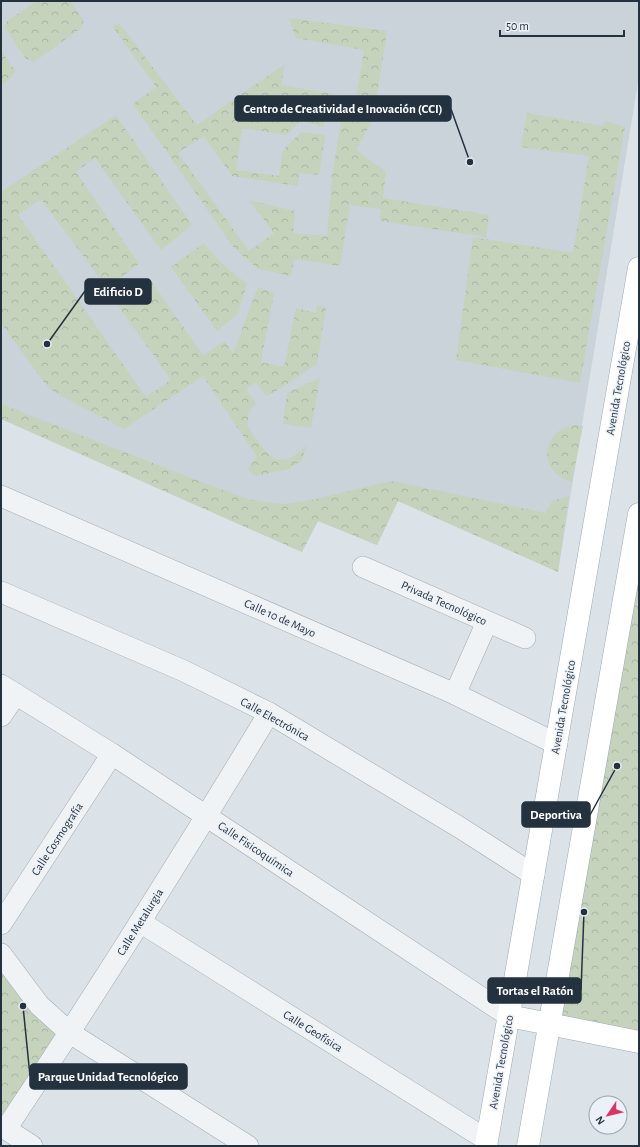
<svg xmlns="http://www.w3.org/2000/svg" width="640" height="1147" viewBox="0 0 640 1147" font-family="'Alegreya Sans',sans-serif">
<style>
.built{fill:#cad2da}
.park{fill:url(#park-crowns)}
.lines{fill:none;stroke-linecap:round;stroke-linejoin:round}
.minor-casing{stroke:#a1aab2;stroke-width:22}
.major-casing{stroke:#9aa9b5;stroke-width:23}
.minor{stroke:#eff3f6;stroke-width:21}
.major{stroke:#fff;stroke-width:22}
.labels{text-anchor:middle;stroke-width:3;stroke-linejoin:round;paint-order:stroke}
.street-label{font-size:12px;fill:#243240;stroke:#ebf1f6}
.leader{fill:none;stroke:#243240;stroke-width:1.5}
.callout-dot{fill:#243240;stroke:#ebf1f6;stroke-width:1.5}
.callout{fill:#243240;stroke:#243240;stroke-width:1.5}
.callout-label{font-size:13px;text-anchor:middle;font-weight:bold;fill:#fff}
</style>
<defs>
<pattern id="park-crowns" width="20" height="18" patternUnits="userSpaceOnUse"><rect width="20" height="18" fill="#c5d3bc"/><path d="M2 6a3 3 0 1 1 6 0M12 15a3 3 0 1 1 6 0" fill="none" stroke="#a9b6a3"/></pattern>
</defs>
<rect width="100%" height="100%" fill="#dce3e8"/>
<path class="built" d="M1,1H639V76L558,572L398,501L377,545L318,521L302,552L1,419Z"/>
<g class="park">
<path d="M37,1H70L84,20L80,29L34,62L26,59L4,27L7,21Z"/>
<path d="M289,18L387,31L375,108L329,100L323,127L301,121L286,135L242,128L236,170L279,176L283,150L301,132L325,135L319,175L299,173L298,186L232,176L204,136L178,153L249,251L274,233L249,200L295,211L293,233L327,236L332,176L342,116L372,121L356,150L386,172L383,198L489,215L486,237L380,221L381,209L350,205L340,266L294,259L291,276L258,269L235,249L133,104L156,87L113,27L119,23L197,125L285,64L281,85L356,98L364,50L296,38Z"/>
<path d="M1,50L15,71L10,79L1,85Z"/>
<path d="M527,113L604,126L605,121L625,127L580,383L456,360L473,237L573,253L589,156L521,147Z"/>
<path d="M116,115L192,225L161,250L95,158L76,172L139,264L107,288L41,199L18,215L146,397L171,380L117,304L151,281L203,355L225,341L233,354L258,287L274,293L261,362L284,367L296,308L316,313L317,305L326,307L317,364L276,391L266,396L256,382L246,389L256,403L249,412L247,426C267,452 275,477 307,445L301,461L288,469L255,476L248,469L257,457L203,376L124,429L54,392L46,385L1,323V192Z"/>
<path d="M204,243C217,260 230,272 247,283L238,314L217,331L171,267Z"/>
<path d="M320,378L311,428L283,424L287,393Z"/>
<path d="M1,404L199,481L248,499L264,502L284,504L311,500L391,481L546,513L552,501L569,496L558,572L398,501L377,545L318,521L302,552L1,419Z"/>
<path d="M576,425L583,426L572,482C537,473 540,429 576,425Z"/>
<path d="M639,506V1042L551,1025Z"/>
<path d="M1,941L20,977L68,1034L1,1120Z"/>
</g>
<g class="lines">
<g class="minor-casing">
<g id="minor">
<path d="M1,496L455,694L557,744"/>
<path d="M363,567L525,638"/>
<path d="M1,592L184,671L269,713L459,827L534,875"/>
<path d="M1,685L112,754L509,1016"/>
<path d="M455,694L487,622"/>
<path d="M1,716L16,694"/>
<path d="M140,922L487,1140"/>
<path d="M1,924L112,754"/>
<path d="M1,954L39,1005L70,1033L248,1146"/>
<path d="M1,1126L32,1146"/>
<path d="M6,1129C97,992 184,854 269,713"/>
</g>
</g>
<g class="major-casing">
<g id="major">
<path d="M509,1016L639,1042"/>
<path d="M486,1146L639,268"/>
<path d="M528,1146L639,514"/>
</g>
</g>
<use href="#minor" class="minor"/>
<use href="#major" class="major"/>
</g>
<g class="labels">
<g class="street-label">
<text transform="translate(618 388) rotate(-80)" y="4">Avenida Tecnológico</text>
<text transform="translate(444 603) rotate(24)" y="4">Privada Tecnológico</text>
<text transform="translate(280 618) rotate(24)" y="4">Calle 10 de Mayo</text>
<text transform="translate(563 707) rotate(-80)" y="4">Avenida Tecnológico</text>
<text transform="translate(275 719) rotate(29)" y="4">Calle Electrónica</text>
<text transform="translate(57 839) rotate(-57)" y="4">Calle Cosmografía</text>
<text transform="translate(256 849) rotate(34)" y="4">Calle Fisicoquímica</text>
<text transform="translate(140 922) rotate(-58)" y="4">Calle Metalurgia</text>
<text transform="translate(313 1031) rotate(32)" y="4">Calle Geofísica</text>
<text transform="translate(501 1062) rotate(-80)" y="4">Avenida Tecnológico</text>
</g>
</g>
<path class="leader" d="M470 162L451 109M47 344L85 291M617 766L590 815M584 912L581 990M23 1006L30 1076"/>
<g class="callout-dot">
<circle cx="470" cy="162" r="4"/>
<circle cx="47" cy="344" r="4"/>
<circle cx="617" cy="766" r="4"/>
<circle cx="584" cy="912" r="4"/>
<circle cx="23" cy="1006" r="4"/>
</g>
<g class="callout">
<rect x="235" y="96" width="216" height="25" rx="4"/>
<rect x="85" y="279" width="66" height="25" rx="4"/>
<rect x="522" y="802" width="68" height="25" rx="4"/>
<rect x="488" y="978" width="93" height="25" rx="4"/>
<rect x="30" y="1064" width="157" height="25" rx="4"/>
</g>
<g class="callout-label">
<text x="343" y="113">Centro de Creatividad e Inovación (CCI)</text>
<text x="118" y="296">Edificio D</text>
<text x="556" y="819">Deportiva</text>
<text x="535" y="995">Tortas el Ratón</text>
<text x="108" y="1081">Parque Unidad Tecnológico</text>
</g>
<rect width="640" height="1147" fill="none" stroke="#243240" stroke-width="4"/>
<g transform="translate(608 1115) rotate(235)"><circle r="19" fill="#ebf1f6" stroke="#9ba5ad"/>
<path d="M0-3L7 15L0 10L-7 15Z" fill="#dc3265"/>
<text y="-6" font-size="11" font-weight="bold" text-anchor="middle" fill="#243240">N</text>
</g>
<path d="M500 30v6h124v-6" fill="none" stroke="#243240" stroke-width="2"/>
<text x="506" y="30" font-size="12" fill="#243240" stroke="#ebf1f6" stroke-width="3" paint-order="stroke">50 m</text>
</svg>
